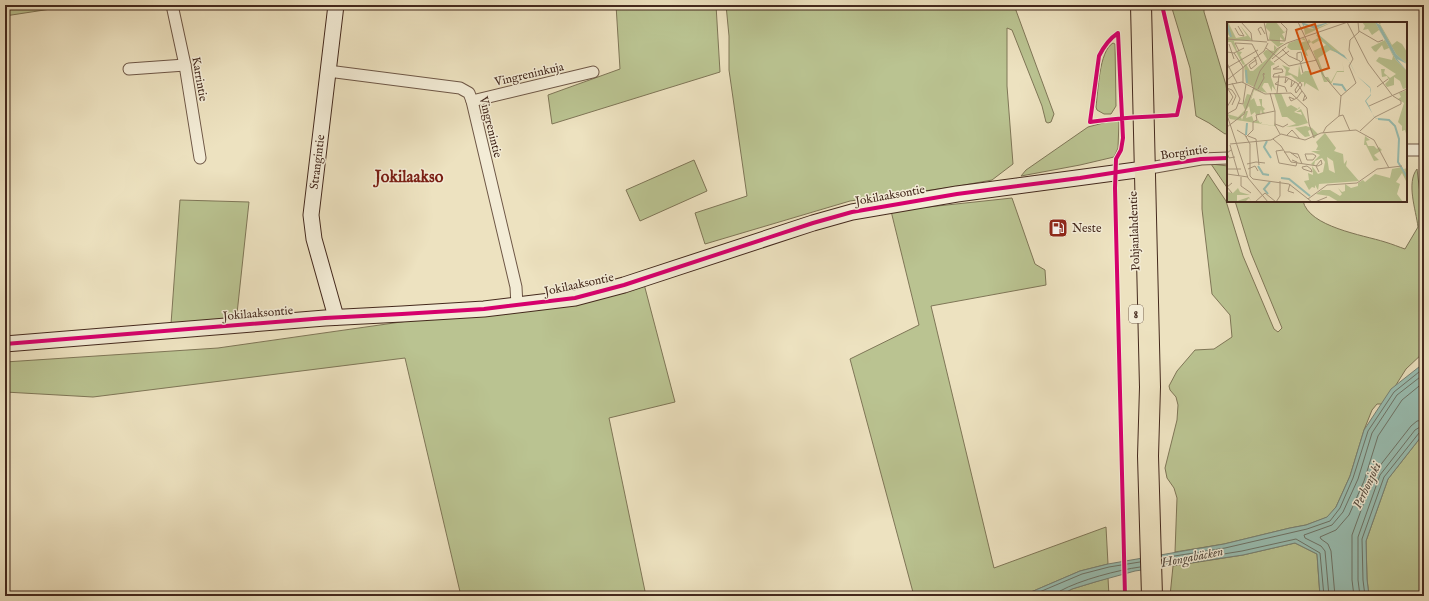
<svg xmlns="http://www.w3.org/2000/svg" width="1429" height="601" viewBox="0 0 1429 601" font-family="'IM FELL English',serif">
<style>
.green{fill:#bac391;stroke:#7f7657}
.water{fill:#99beb2;stroke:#778276}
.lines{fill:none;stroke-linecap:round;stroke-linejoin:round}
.shore{stroke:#6e7468;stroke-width:1}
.street-casing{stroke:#6e5746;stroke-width:13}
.secondary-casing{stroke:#44291d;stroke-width:17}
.highway-casing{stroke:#44291d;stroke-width:22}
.street{stroke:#f3ecd6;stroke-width:11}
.secondary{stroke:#f3ecd6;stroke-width:15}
.highway{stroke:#ede2c0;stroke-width:20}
.cycleway-casing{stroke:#f3ecd6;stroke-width:6}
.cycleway{stroke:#d6006c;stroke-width:4}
.labels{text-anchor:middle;stroke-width:3;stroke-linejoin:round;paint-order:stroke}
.shield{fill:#f3ecd6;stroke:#786454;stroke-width:1}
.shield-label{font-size:11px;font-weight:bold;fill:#44291d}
.street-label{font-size:12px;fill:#44291d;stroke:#f3ecd6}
.poi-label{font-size:12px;fill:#44291d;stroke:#f3ecd6;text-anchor:start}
.water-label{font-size:13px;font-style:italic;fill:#594e42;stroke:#f3ecd6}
.district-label{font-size:16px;font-weight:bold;fill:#7a1f14;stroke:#f3ecd6}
.inset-river{fill:none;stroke:#99beb2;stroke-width:2}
.inset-road{fill:none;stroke:#a9987f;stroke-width:1}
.view{fill:#d8540e;fill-opacity:0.15;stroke:#d8540e;stroke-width:2}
.inset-edge{fill:none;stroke:#44291d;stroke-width:2}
</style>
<rect width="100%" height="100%" fill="#ede2c0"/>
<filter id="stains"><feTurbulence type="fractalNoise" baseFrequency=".005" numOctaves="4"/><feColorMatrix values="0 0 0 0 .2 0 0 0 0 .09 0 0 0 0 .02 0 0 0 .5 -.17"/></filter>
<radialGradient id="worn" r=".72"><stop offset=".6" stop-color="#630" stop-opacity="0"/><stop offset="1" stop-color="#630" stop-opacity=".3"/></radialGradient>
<g class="green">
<path d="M5,5H77L5,16Z"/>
<path d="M616,5H716L720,72L552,124L548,95L620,69Z"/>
<path d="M726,5H1014L1054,114L1051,122L1048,123L1046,122L1042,106L1012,30L1007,28V86L1013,164L992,180L953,187L850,201L705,244L695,213L747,196L729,70V36Z"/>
<path d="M1171,5H1204V12L1226,85L1228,99V133L1225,134L1209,123L1196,116L1190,68Z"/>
<path d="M1113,43L1115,44L1116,106L1111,114H1104L1097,110L1096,107C1098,92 1099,51 1113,43Z"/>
<path d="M1119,121L1118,148L1114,157L1080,165L1021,176L1026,170L1088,127L1107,122Z"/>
<path d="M694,160L707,191L640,221L626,190Z"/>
<path d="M1211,164L1228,166V189Z"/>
<path d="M1417,169L1424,227V352L1406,369L1384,404H1377L1372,410L1364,430L1350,476L1336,507L1328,517L1306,525L1290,528L1224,544L1175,552L1177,498L1174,488L1167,478L1165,468L1177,420L1178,405L1176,397L1170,390L1169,386L1177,371L1195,350L1214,349L1232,337L1230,315L1212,294L1202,209V185L1208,174L1226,201L1243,256L1274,329L1278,332L1282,328L1251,253L1235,201H1303C1309,227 1363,235 1385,242C1392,244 1399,247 1405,249L1418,227C1416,210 1406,183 1417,169Z"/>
<path d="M1012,198L1035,264L1045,270L1046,285L931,306L994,568L1106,527L1108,564L1080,571L1031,592L1013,596H914L850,359L919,325L891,211Z"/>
<path d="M180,200L249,202L236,323L171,324Z"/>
<path d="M644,284L675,402L609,418L646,596H461L405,358L93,397L5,392V362L218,348L408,321Z"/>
<path d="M1424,433V596H1369L1367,579L1366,541L1388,479Z"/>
<path d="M1295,543L1317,554L1320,596H1170L1173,566L1243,555Z"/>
<path d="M1108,578L1109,596H1059L1072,589Z"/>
</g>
<path class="water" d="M1424,363V433L1388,479L1366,541L1367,579L1369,596H1320L1317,554L1295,543L1243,555L1135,571L1095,582L1072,589L1059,596H1013L1031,592L1080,571L1108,564L1224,544L1290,528L1306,525L1327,517L1336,507L1350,476L1364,430L1391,389Z"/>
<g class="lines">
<g class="shore">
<path d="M1162,558L1225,548L1307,529L1330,521L1340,508L1353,478L1368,431L1394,392L1424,368"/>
<path d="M1162,564L1242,551L1296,539L1320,553L1324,596"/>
<path d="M1030,596L1082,574L1109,567L1140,562"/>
<path d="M1059,596L1060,591C1080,580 1118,570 1140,567"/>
<path d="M1329,596L1325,551L1321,546L1305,538L1304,535L1332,525L1343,512L1358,479L1372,433L1397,395L1424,374"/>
<path d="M1335,596L1331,551L1328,544L1321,539L1320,537L1336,530L1349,515L1364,481L1378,436L1402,400L1424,382"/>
<path d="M1354,596L1352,580V535L1375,472L1411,426L1417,421L1424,420"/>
<path d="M1360,596L1358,580V537L1380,475L1415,430L1420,427L1424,426"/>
<path d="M1365,596L1363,580L1362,539L1384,477L1419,433L1424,431"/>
</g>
<g class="street-casing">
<g id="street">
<path d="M172,5L185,65L200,158"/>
<path d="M129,69L185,65"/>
<path d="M328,71L460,88L469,93L472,101L516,287L517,306"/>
<path d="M472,101L593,72"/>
<path d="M1406,150H1424"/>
<path d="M1144,169L1201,159L1228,158"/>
</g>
</g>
<g class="secondary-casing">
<g id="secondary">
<path d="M336,5L311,215L314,239L336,317"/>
<path d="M5,344L325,318L402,314L484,309L575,298L624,285L813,223L852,212L957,194L1144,169"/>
</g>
</g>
<g class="highway-casing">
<path id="highway" d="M1141,5L1150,387L1148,456L1152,596"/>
</g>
<use href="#street" class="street"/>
<use href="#secondary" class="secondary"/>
<use href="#highway" class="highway"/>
<g class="cycleway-casing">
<g id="cycleway">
<path d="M5,344L325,318L402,314L484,309L575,298L624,285L813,223L852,212L957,194L1080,178L1201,159L1228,158"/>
<path d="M1125,596L1115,188L1116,159L1121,150L1123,138L1118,33C1109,39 1104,46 1099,56L1090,122C1119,117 1148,117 1177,115L1181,97L1174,57L1162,5"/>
</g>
</g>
<use href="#cycleway" class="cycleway"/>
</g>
<defs>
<g id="fuel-square" transform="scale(1)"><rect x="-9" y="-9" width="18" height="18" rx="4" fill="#8f2418" stroke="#f3ecd6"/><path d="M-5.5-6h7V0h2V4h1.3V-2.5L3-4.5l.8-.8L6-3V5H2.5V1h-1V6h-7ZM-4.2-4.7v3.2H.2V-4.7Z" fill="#fff"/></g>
</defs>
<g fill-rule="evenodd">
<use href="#fuel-square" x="1058" y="228"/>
</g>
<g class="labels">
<rect class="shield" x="1129" y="305" width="14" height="18" rx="3"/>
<g class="shield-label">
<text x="1136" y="318">8</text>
</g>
<g class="street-label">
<text transform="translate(529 74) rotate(-13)" y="4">Vingreninkuja</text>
<text transform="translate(200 79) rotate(80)" y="4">Karrintie</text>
<text transform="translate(491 127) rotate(76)" y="4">Vingrenintie</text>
<text transform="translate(1184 152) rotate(-8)" y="4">Borgintie</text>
<text transform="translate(317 162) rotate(-83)" y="4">Strangintie</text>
<text transform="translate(890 195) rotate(-10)" y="4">Jokilaaksontie</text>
<text transform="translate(1134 231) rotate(-92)" y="4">Pohjanlahdentie</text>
<text transform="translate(579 284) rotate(-12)" y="4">Jokilaaksontie</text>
<text transform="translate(258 313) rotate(-5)" y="4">Jokilaaksontie</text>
</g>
<g class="poi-label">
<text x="1072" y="232">Neste</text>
</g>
<g class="water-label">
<text transform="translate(1366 485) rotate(-65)" y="5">Perhonjoki</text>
<text transform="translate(1192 556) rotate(-11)" y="5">Hongabäcken</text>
</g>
<g class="district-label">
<text x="409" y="182">Jokilaakso</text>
</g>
</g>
<g transform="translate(1227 22)">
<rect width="180" height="180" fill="#ede2c0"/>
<path d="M1,0L9,16L20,14L13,3L25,18L7,19L10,29L15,30L13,33L18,42L16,43L4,20H0V15H3L0,11ZM40,0H49L57,10L60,9L55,12L58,17L57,19L53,15V21H57L51,25L42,17L43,10L38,5ZM106,0L78,13L77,6L74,5L87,7ZM135,0H148L169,38L180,49V66L176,67L173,59L167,55V63L160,65L158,62L162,58L160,54L155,55L154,47H158L157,51L163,56L169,52L149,39L152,35L165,38L166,34L162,26L157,28L155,23L149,30L147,29L144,25L158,18L152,8L145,13L141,7L136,8L138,4ZM151,0H155L153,2L165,23L170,19L175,22L180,30V42L169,32ZM91,12L116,33L103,28L91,36L98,55H101L104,60L110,49H117L115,39L117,50H110L104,62L97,55L101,60H97L86,29L99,23L93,18L86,22L84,20L81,22L84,30L82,27L79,29L81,34L77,33L75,28H64L60,25L62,21L55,24L43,38L48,42L44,44V55L49,69L45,64V70L41,61H37L35,65L40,71L27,67L38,72L27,68L24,78L27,76L30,84H34L32,77H35V84L38,87L36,89L38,91L35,92L34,87L33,92L29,93L28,90L24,93L22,84L14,95L15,98L17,92L19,89H21L19,96L25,94L27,100L31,98L33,101L35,100L34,102L47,104V99L48,104L3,97L0,92L11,95L18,88L16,83L20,72L24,73L23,79L29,59L27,65L19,61L17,43L19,42L23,49H26L40,37L36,31L39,28L47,29V23L50,26L42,36L48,29L57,23L73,17V21L79,19L74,17L77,16L80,20L82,17L84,20L91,16L89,13ZM55,43L63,46L61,50L71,55L72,43L74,53L78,49H83L92,69L79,61L77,65V60H71L64,53L58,54L59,48ZM180,68V115L178,108L175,109V104L171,100L177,81L171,77L174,75L172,71ZM47,71H54L60,85L64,83L71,87L72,85L73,86L67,90L75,93L74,90H69L74,87L81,101L71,104L59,105L69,102L60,95H55ZM79,104L85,106L91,112L87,116L83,108L81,109L83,114L78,115L68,106ZM98,111L109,126L107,129L116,132L117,142L120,138L119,144L132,159L92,162L91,168L88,163V166L85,165L82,168L77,159L82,158L81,151L86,153L85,144L91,152L96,150L98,140L95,136L88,139L87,144L84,142L93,133L84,129H94L89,128L91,124L89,120ZM100,135L106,139L108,151L102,148ZM138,114L143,118L139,119L141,124H147L150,127L152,125L155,128L147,133L152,138L147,139L139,123H137ZM175,145L179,151L177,147L180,146V161L175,151L169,160L173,162L170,172L176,180H112L102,174L89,172L95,168H103L113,174L115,172L111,166L115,170L118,169V162L124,166L131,164V161L136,158L138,160L148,152L163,156L165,147ZM11,166L13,170L23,173H10V179L22,175L24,179L22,176L18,180H0V170L6,171Z" fill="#bac391" fill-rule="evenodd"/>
<path d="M74,0L86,4L103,0L87,7L105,27L117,33L123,41L130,54L143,65L144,68V73L139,79L141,82L147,95L154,98L148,96L138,79L144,72L143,66L130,54L121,38L104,27L86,6L77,3V5ZM148,0L153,3L169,32L180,42L170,37L180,49L169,38Z" fill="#99beb2"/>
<path class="inset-river" d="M0,2L4,15M19,48L20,61M106,62L115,63L119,69M151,97L162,98L168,104L172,117L171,140L180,155M19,113L20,101M40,119L37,125L44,136M31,144L36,152L42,153M54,156L62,157L83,174M41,172L37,167L43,160"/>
<path class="inset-road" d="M14,0L24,11L25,19M37,0L41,19M71,0L96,53L114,74M120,0L141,41L165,73M8,6L12,13L17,14L11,4M132,9L151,20L156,18M34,13L31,7L34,5L38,12M0,17L40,20M41,18L58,19L60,7L53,0M2,22L7,37M25,22L35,41M39,26L62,44L90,38M55,27L62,34L73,39L76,51M12,29L8,21L25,22M0,30L7,31L17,26M7,31L16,45V61M27,35L29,38V40L30,42L24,47L22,43L29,38M45,37L59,25M70,38V31L74,30L76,38L74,40M47,40L62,29M0,41L10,61M52,44L46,47H55L56,50L47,52L46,55H59L70,61L75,69L70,76M0,46L31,28M59,55L58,61L62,56M0,58L37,29L41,21M65,58L64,65L68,60M52,59L48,62L58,65L60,70M73,60L75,63L69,71L68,68ZM0,63L15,60L38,72L64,71L80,86L82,102L87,116M150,65L161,57M0,66L5,68L9,74L5,83M31,67L37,56L36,52L37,51V53M75,69L78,73L79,75L80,76L76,79L78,73M43,71L48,89V103L53,112M50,71L52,53M67,77L62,75L64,79L70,76M11,81L16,82L19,62M142,84L180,67M0,85L6,75L1,67M0,92L9,87L13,77L5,61M0,93L21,156L41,180M112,94L116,93L123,109M48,102L56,105L61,102M0,105L17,92L33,49L50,27L60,21L121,0M10,108L18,113L23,122V154M133,109L148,95L174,82V79L166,74M96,111L99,105L112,94L114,74L129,61L122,44L126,37L122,28L123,18L132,10L131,0M60,113L65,108L73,117M21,114L29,117L32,143M19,115L26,108V100L30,98L29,93L48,89M46,117L54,124L64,140L91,144L95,142L94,138M3,122L44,118L54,112L78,118L94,111L129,108L147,118L162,146M3,123L12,154M4,128L0,131L2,136L8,135M56,128L49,129L52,141L69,144L70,140L65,138M57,130H63L71,136M64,131L71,132L75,142M78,132H86L89,134L86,138H80ZM20,142L29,140L38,141M80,144L84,147L85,150L76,147L75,145ZM0,147H14M21,147L28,144L31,149M92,150L89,144L94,138M0,152L21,155M23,154L26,157L62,162L85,180M14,155V164L24,171M5,161L0,165L5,171M63,162L61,169L67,171M81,177L100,163L130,161L150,147L175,144M28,180L38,171L49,180M49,180L53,174V159M88,180L100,175"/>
<path class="view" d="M88,2L102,46L84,52L69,8Z"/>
<rect width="180" height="180" class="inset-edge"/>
</g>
<rect width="1429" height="601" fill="none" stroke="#ede2c0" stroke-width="20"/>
<rect x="6" y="6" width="1417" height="589" fill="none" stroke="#44291d" stroke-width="2"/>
<rect x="10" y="10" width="1409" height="581" fill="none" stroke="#44291d"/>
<rect width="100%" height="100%" filter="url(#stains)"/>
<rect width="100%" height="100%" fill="url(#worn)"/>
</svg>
